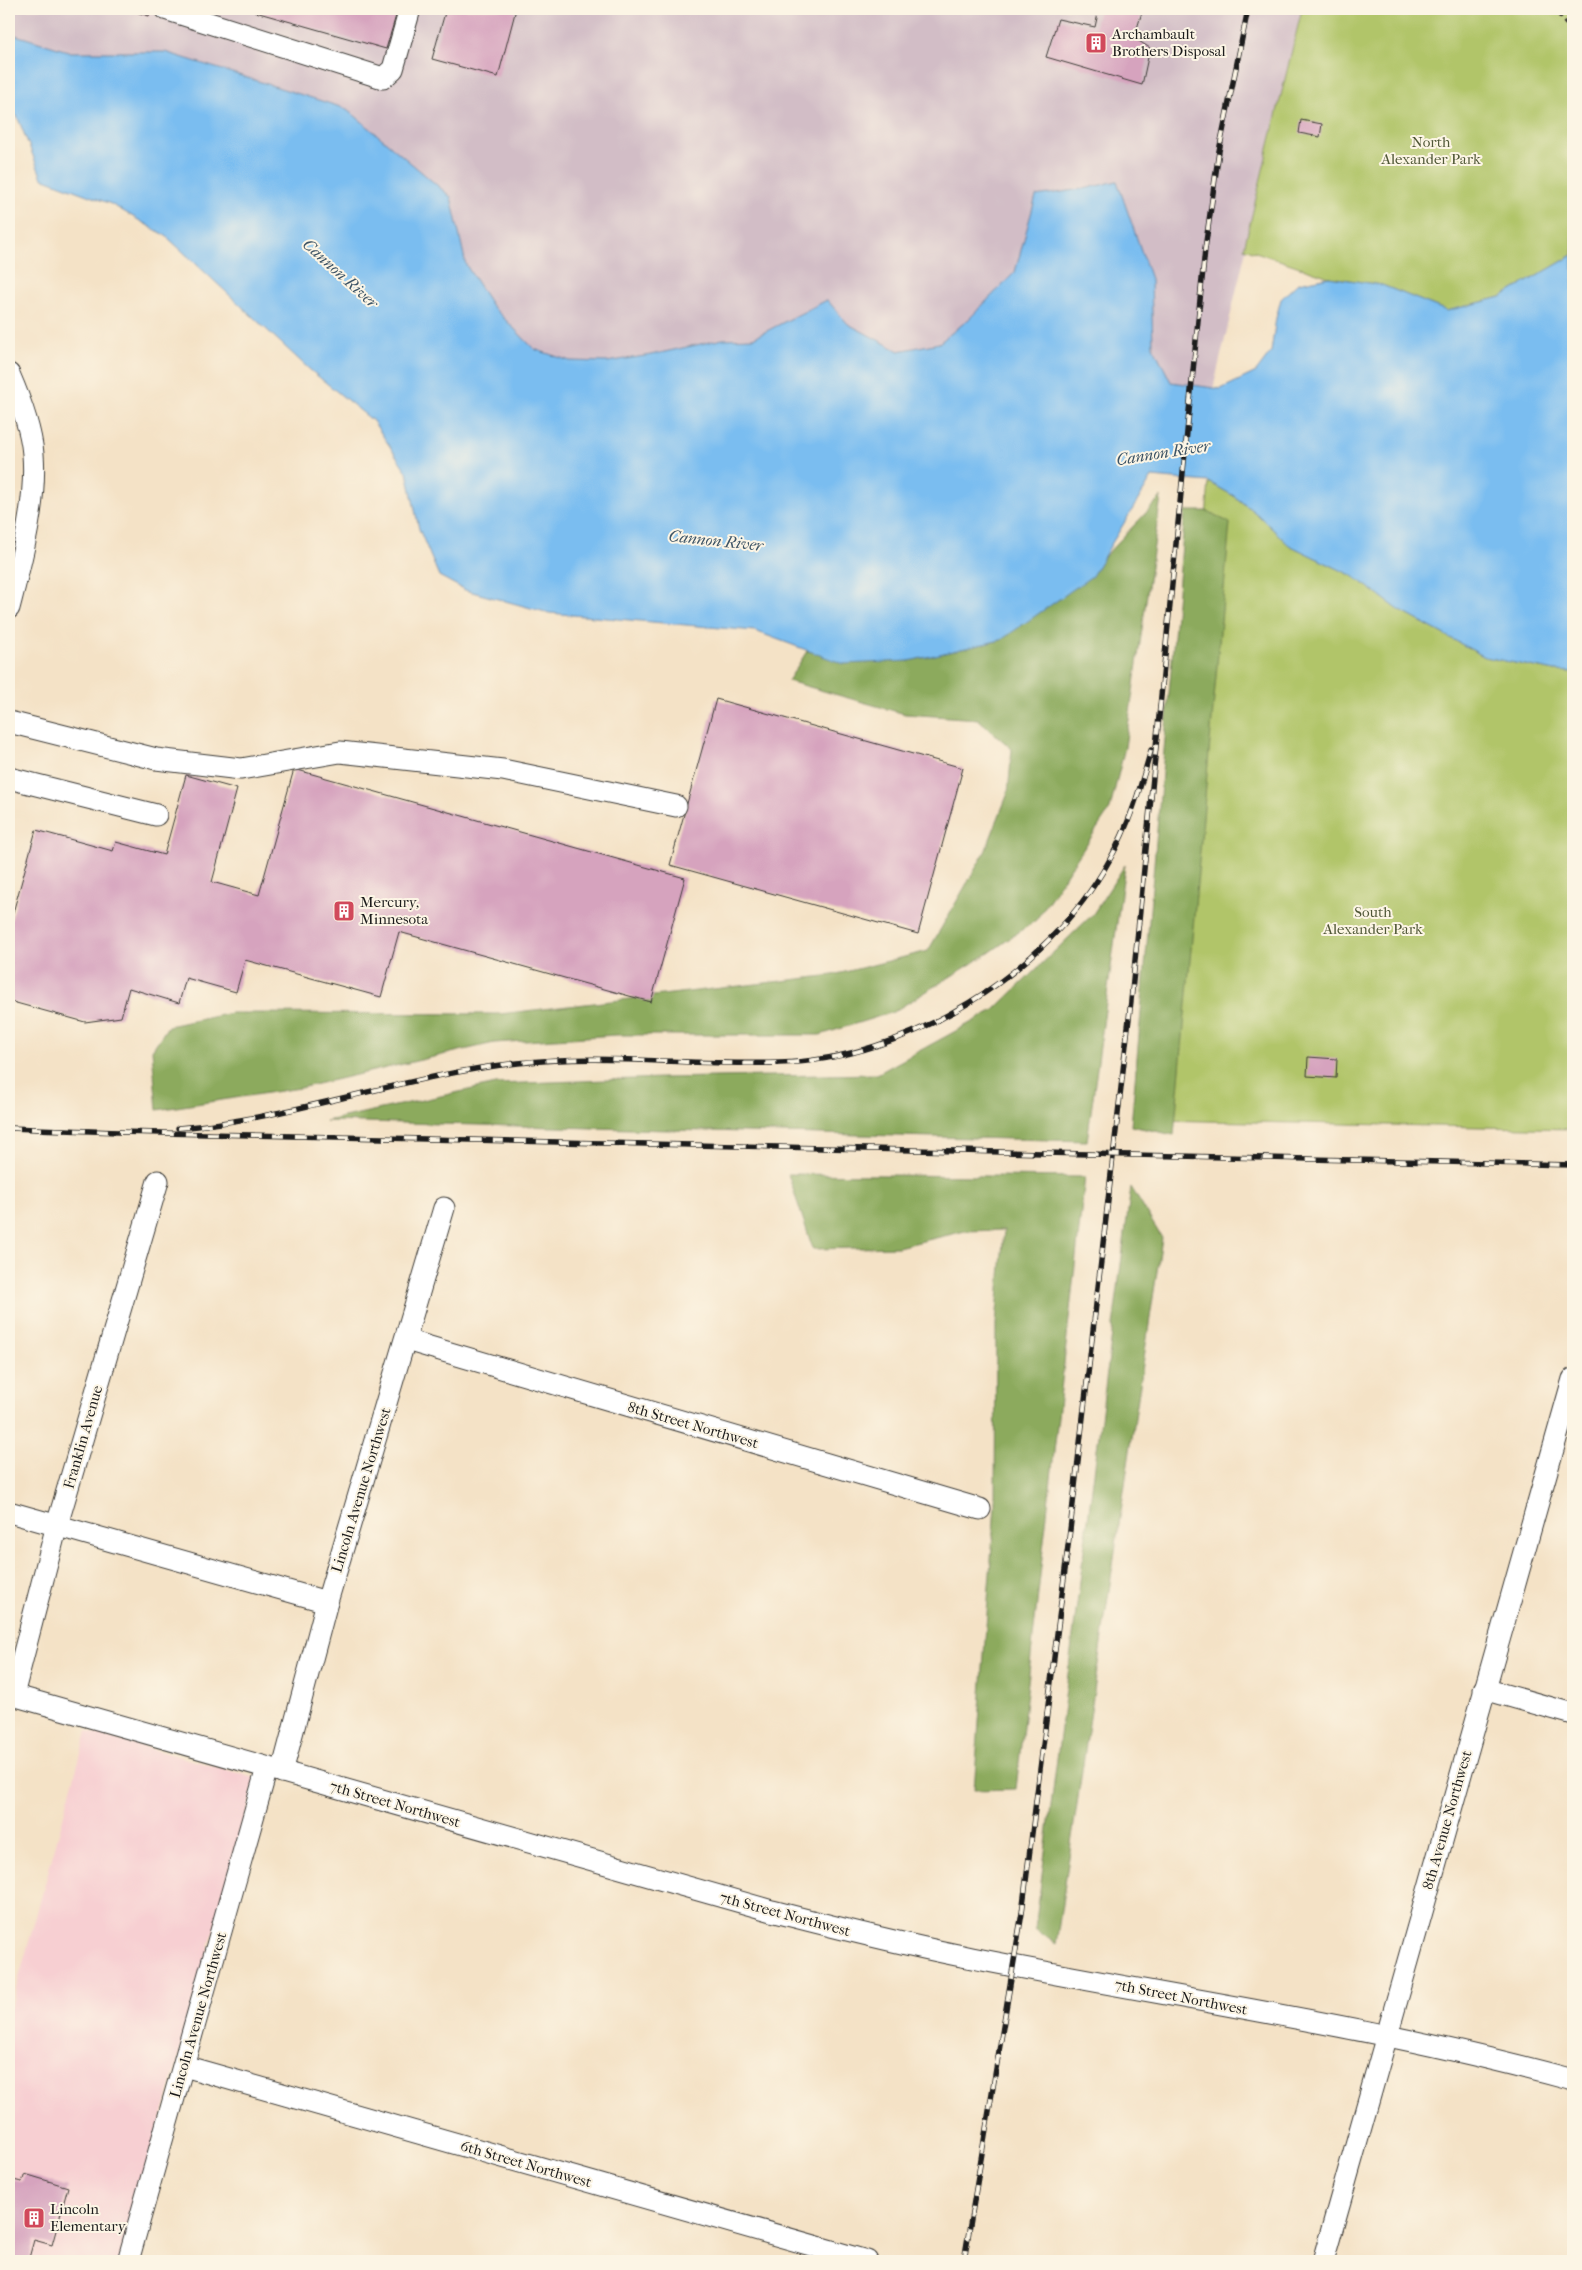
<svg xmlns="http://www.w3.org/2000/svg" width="1582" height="2270" viewBox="0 0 1582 2270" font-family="'IM FELL French Canon',serif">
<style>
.built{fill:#f7cfd2}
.industrial{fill:#d2bdc6}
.green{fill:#b1c569;stroke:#667042}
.forest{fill:#8caa5d;stroke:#54633c}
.water{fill:#7abdf0;stroke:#4b6c86}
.building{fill:#d6a3be}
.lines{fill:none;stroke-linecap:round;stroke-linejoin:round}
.minor-casing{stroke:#3c3a36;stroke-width:23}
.path{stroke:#3c3a36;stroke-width:3;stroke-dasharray:4 4;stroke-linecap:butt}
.minor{stroke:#fff;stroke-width:21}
.rail-casing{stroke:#1c1c1c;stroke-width:5.5}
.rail{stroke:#fcf5e5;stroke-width:4;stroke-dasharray:11;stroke-linecap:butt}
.labels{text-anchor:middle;stroke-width:4;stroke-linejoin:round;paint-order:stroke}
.poi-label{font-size:15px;fill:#1c1c1c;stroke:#fcf5e5;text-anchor:start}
.park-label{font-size:15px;fill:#505737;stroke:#fcf5e5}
.street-label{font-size:15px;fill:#1c1c1c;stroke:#fcf5e5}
.water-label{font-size:16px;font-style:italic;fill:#3d5466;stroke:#fcf5e5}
</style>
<rect width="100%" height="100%" fill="#fcf5e5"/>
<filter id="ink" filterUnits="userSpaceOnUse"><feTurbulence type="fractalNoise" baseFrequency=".02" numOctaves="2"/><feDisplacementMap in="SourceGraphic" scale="10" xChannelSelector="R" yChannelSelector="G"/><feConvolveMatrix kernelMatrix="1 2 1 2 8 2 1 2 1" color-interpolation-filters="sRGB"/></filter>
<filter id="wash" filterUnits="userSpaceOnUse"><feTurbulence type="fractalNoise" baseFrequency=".0096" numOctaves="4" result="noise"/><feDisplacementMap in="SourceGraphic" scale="20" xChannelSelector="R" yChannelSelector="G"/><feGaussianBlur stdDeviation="1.12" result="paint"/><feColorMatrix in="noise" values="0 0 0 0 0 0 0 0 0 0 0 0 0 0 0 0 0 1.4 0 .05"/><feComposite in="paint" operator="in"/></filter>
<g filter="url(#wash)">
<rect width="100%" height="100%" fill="#f4e2c6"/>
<path class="built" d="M87,1731L256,1778L122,2261H9V2007H11Z"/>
<path class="industrial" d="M9,9H1303L1205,423L650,467L9,42Z"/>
<g class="green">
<path d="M1302,9H1573V255L1501,297L1447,311L1382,285L1329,277L1244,248Z"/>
<path d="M1209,482L1234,496L1258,515L1289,545L1353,576L1399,610L1485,657L1555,671L1573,672V1129L1156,1120Z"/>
</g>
<g class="forest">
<path d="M1161,497L1125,747L1110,809L1036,920L989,953L893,1012L820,1035H616L494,1043L300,1088L157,1110L152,1050L168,1026L231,1013L500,1014L833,975L928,951L985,852L1008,793L1012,749L978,719L905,714L788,681L807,651L909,661L1001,640L1102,559Z"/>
<path d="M1185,511H1207L1230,523L1174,1135L1131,1126Z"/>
<path d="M1125,865L1087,1141L326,1121L496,1084L661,1078L877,1074L994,1010L1093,914Z"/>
<path d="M788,1174L1085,1177L1016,1789L974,1790L995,1505L996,1324L1004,1230L965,1231L898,1247L813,1249Z"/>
<path d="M1131,1187L1162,1238L1056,1944L1035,1929Z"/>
</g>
<path class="water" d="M9,33L71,52H165L347,109L451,197L466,265L492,306L534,349L570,361L607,362L651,355L723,339L753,338L827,300L848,324L899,351L939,343L969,319L1015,272L1036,196L1088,188L1117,181L1151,279L1153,346L1171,382L1221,389L1256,372L1271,352L1276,318L1281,299L1298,283L1329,277L1382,285L1447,311L1501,297L1573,255V672L1555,671L1485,657L1399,610L1353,576L1289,545L1258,515L1234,496L1209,482L1152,477L1092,576L1001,640L909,661L844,664L755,631L549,613L465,590L439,576L419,529L407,472L373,421L309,369L166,236L111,204L42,178L17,116L9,112Z"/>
<g id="blocks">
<g class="building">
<path d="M126,9H151L149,16Z"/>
<path d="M245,9H398L386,49Z"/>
<path d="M446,9H516L498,77L432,59Z"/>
<path d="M1099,9H1143L1134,38L1150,48L1142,85L1046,57L1058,19L1095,27Z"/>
<path d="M1301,120L1322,124L1320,137L1299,133Z"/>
<path d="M716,699L963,768L918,934L670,865Z"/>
<path d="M294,769L685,878L651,1002L399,932L381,997L245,960L236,992L186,978L179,1003L129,988L121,1017L85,1022L9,1001V927L36,830L113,851L116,842L164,855L186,775L237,789L212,882L259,895Z"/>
<path d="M1308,1057L1337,1059L1336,1078L1307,1076Z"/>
<path d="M25,2174L68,2187L52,2245L34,2240L29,2258L39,2261H9V2195L13,2180L22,2182Z"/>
</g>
</g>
</g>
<g filter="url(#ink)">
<use href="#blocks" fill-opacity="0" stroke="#3c3a36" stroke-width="1"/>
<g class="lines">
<g class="minor-casing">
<g id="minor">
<path d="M165,9L383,78L393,69L410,9"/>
<path d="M9,374C19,397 31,428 33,454C37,503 21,561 9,608"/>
<path d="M9,722L156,759L241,769L340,752L503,770L676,806"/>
<path d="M9,778L156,815"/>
<path d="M406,1340L980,1509"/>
<path d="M9,1512L327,1602"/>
<path d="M1484,1689L1573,1714"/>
<path d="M9,1694L772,1911C838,1928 905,1945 972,1958C1173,1998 1376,2026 1573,2080"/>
<path d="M13,1695L57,1525L158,1181"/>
<path d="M282,1772L327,1602L444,1208"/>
<path d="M184,2066L867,2261"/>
<path d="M128,2261L267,1768"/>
<path d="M1323,2261L1573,1379"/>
</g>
</g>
<path class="path" d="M1554,9L1573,34"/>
<use href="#minor" class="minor"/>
<g class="rail-casing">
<g id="rail">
<path d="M9,1128L118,1132L1573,1165"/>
<path d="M178,1128C293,1119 404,1075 518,1063C604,1053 692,1066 779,1063C907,1060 1047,973 1109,861C1129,826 1140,789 1151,750"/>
<path d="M964,2261L1022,1913L1070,1530L1131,1001L1205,249L1219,151L1248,9"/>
</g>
</g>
<use href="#rail" class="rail"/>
</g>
</g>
<defs>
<g id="building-square" transform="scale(1.125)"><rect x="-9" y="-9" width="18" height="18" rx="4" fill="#d1495b" stroke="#fcf5e5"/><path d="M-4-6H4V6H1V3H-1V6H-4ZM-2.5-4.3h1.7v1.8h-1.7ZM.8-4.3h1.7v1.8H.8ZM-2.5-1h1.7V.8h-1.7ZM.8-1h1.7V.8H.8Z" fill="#fff"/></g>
</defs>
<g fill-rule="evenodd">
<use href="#building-square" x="1096" y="43"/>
<use href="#building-square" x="344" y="911"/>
<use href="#building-square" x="34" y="2218"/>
</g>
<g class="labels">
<g class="poi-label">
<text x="1112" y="39">Archambault<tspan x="1112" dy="17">Brothers Disposal</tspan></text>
<text x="360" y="907">Mercury,<tspan x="360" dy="17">Minnesota</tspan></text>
<text x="50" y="2214">Lincoln<tspan x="50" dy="17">Elementary</tspan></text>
</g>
<g class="park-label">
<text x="1431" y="147">North<tspan x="1431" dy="17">Alexander Park</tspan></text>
<text x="1373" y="917">South<tspan x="1373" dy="17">Alexander Park</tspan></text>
</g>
<g class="street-label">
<text transform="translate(693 1425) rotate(16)" y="5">8th Street Northwest</text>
<text transform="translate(83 1437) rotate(-74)" y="5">Franklin Avenue</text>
<text transform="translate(361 1490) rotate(-73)" y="5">Lincoln Avenue Northwest</text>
<text transform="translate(395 1804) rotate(16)" y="5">7th Street Northwest</text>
<text transform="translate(1447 1820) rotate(-74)" y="5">8th Avenue Northwest</text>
<text transform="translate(785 1914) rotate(15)" y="5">7th Street Northwest</text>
<text transform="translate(1181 1997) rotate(11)" y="5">7th Street Northwest</text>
<text transform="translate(198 2015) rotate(-74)" y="5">Lincoln Avenue Northwest</text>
<text transform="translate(526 2164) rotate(16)" y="5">6th Street Northwest</text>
</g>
<g class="water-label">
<text transform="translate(341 273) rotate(42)" y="6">Cannon River</text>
<text transform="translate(1163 452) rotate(-9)" y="6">Cannon River</text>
<text transform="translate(716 540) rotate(6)" y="6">Cannon River</text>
</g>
</g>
<rect width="1582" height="2270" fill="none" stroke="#fcf5e5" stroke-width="30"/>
</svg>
